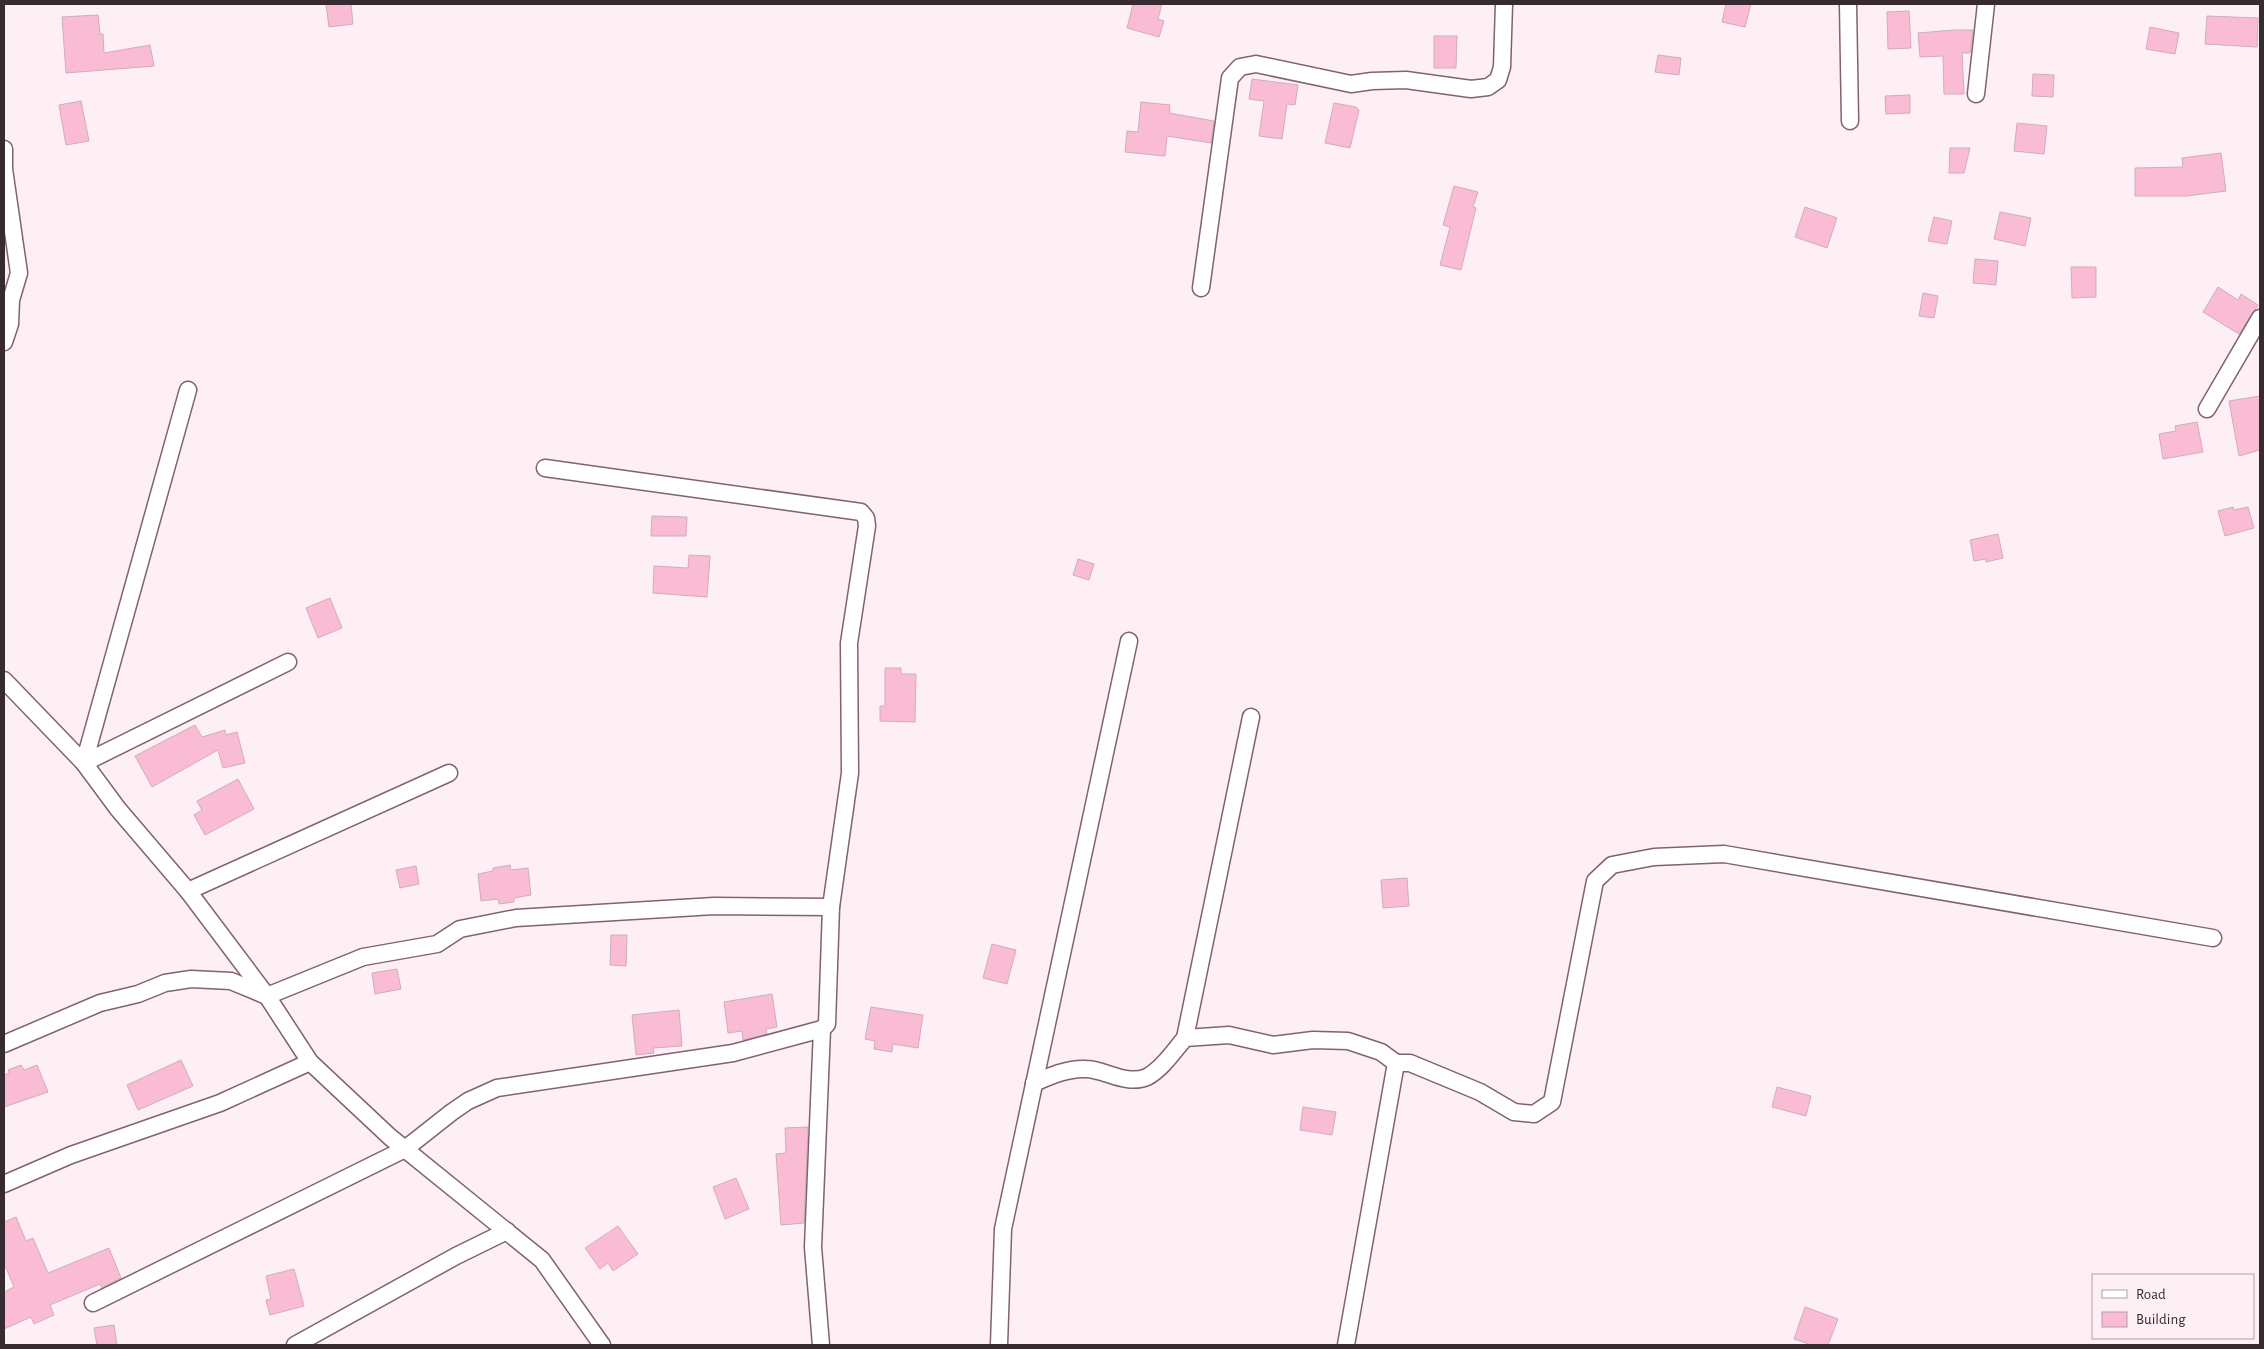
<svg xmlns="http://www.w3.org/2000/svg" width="2264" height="1349" viewBox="0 0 2264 1349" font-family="'Alegreya Sans',sans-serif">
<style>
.building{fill:#fabcd5;stroke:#cfadbb}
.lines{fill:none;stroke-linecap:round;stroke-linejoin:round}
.street-casing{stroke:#81626f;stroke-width:19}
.street{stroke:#fff;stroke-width:16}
</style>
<rect width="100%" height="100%" fill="#feeff5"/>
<g class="building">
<path d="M326,4H351L353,24L329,27Z"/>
<path d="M1133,4H1162L1158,19L1164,21L1159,37L1127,28Z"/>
<path d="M1726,4H1751L1745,27L1722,22Z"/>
<path d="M1909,11L1911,48L1888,49L1887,12Z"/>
<path d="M98,15L100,34H103L104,53L150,45L154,66L66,73L62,17Z"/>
<path d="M2207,16L2258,18L2257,47L2205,44Z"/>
<path d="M2150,27L2179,33L2175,54L2146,49Z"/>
<path d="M1954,30H1973L1970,53H1962L1964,94H1944L1943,56L1920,57L1918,33Z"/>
<path d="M1434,36H1457L1456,68H1434Z"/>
<path d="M1658,55L1681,58L1679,75L1655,72Z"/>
<path d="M2033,74L2054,75L2053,97L2032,96Z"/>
<path d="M1252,79L1298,85L1295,105L1287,104L1282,139L1259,136L1264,101L1249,99Z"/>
<path d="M1910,95V113L1886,114L1885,96Z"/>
<path d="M81,101L89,141L66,145L59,105Z"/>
<path d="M1141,102L1170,105L1169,113L1214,121L1211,143L1167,136L1165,156L1125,152L1127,131L1138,132Z"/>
<path d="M1334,103L1356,107L1359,110L1350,148L1325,143Z"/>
<path d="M2017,123L2047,126L2044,154L2014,151Z"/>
<path d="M1950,148H1970L1964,173H1949Z"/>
<path d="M2221,153L2226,191L2187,196H2135V168L2183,167L2182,158Z"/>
<path d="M1454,186L1478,192L1473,207L1476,208L1461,270L1440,265L1450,227L1443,225Z"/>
<path d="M1805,207L1837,218L1827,248L1795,237Z"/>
<path d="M2000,212L2031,218L2025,246L1994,239Z"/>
<path d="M1934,217L1952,221L1947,244L1928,241Z"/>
<path d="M1975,259L1998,261L1996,285L1973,283Z"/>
<path d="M2071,267H2096V297L2072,298Z"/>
<path d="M2218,287L2238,300L2241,294L2258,305L2239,334L2203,312Z"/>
<path d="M1923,293L1938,296L1934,318L1919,316Z"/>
<path d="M2260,396V450L2239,456L2229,401Z"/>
<path d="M2197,422L2203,452L2163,459L2159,434L2176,431L2175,426Z"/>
<path d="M2233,507L2234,510L2248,507L2254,528L2225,536L2218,511Z"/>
<path d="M652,516L687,517L686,536H651Z"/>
<path d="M1998,534L2003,558L1986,562V559L1974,561L1970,540Z"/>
<path d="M689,555L710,556L707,597L653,593L654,566L688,568Z"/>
<path d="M1078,559L1094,564L1089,580L1073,575Z"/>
<path d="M330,598L342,628L318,638L306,608Z"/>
<path d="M885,668H901V674H916L915,722L880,721V706H885Z"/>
<path d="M195,725L202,737L225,730L226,735L237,732L245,763L223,768L218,750L152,787L135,756Z"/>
<path d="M238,779L254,809L205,835L194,815L202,810L197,801Z"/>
<path d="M510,865L511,870L528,868L531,895L514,898V902L499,904L498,899L481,901L478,874L493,871V868Z"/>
<path d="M416,866L419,884L400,888L396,870Z"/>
<path d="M1407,878L1409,906L1383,908L1381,880Z"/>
<path d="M611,935H627L626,966L610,965Z"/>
<path d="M992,944L1016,950L1007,984L983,978Z"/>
<path d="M397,969L401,989L375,994L372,973Z"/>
<path d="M772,994L777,1027L766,1029L767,1034L743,1040L742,1031L728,1033L724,1002Z"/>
<path d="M871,1007L923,1015L918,1048L893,1044L892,1052L874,1049L875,1041L865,1039Z"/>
<path d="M679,1010L682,1046L653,1048L654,1053L636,1055L632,1015Z"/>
<path d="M181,1060L193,1086L138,1110L127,1085Z"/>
<path d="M21,1065L24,1070L37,1065L48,1092L4,1107V1075L9,1073L8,1070Z"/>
<path d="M1777,1087L1811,1096L1806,1116L1772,1107Z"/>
<path d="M1303,1107L1336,1112L1332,1135L1300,1130Z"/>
<path d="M808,1127L804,1223L781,1225L776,1154L786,1153L785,1128Z"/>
<path d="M736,1178L749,1209L725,1219L713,1187Z"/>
<path d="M16,1217L26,1241L33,1238L48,1273L109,1248L121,1278L102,1288L100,1284L50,1305L54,1315L34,1324L31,1317L4,1329V1292L14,1287L4,1263V1222Z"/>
<path d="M618,1226L638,1254L613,1271L608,1263L600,1269L585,1248Z"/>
<path d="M294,1269L304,1306L270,1315L266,1300L271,1299L266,1276Z"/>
<path d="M1805,1307L1838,1319L1828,1345H1812L1794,1339Z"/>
<path d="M114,1325L117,1345H97L94,1328Z"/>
</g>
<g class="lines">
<g class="street-casing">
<g id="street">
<path d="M1848,4L1850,121"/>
<path d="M1976,94L1986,4"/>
<path d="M4,149V169L19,273L11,300L10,324L4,342"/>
<path d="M1201,288L1230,78L1240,67L1256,64L1351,84L1372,81L1406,80L1471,89L1488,87L1498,80L1502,67L1504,4"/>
<path d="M188,390L84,763L288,662"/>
<path d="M2207,409L2260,318"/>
<path d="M4,680L84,763L118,809L188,891L267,996L310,1062L390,1137L542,1260L602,1345"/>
<path d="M188,891L449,773"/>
<path d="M1185,1038L1251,717"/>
<path d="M4,1044L100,1003L138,994L165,983L191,979L231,981L267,996L363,957L437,944L460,929L516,918L714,906L831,907"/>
<path d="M1034,1083C1050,1076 1068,1068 1086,1069C1104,1069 1126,1086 1147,1077C1162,1069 1174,1051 1185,1038L1229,1035L1273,1045L1313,1040L1348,1041L1381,1052L1396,1063"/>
<path d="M4,1184L71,1155L220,1103L310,1062"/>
<path d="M93,1303L405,1149L452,1112L468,1101L497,1088L733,1053L822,1029L827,1024L831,907L850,773L849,643L867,526L866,518L861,512L545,468"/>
<path d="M295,1345L456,1256L507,1231"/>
<path d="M821,1345L813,1247L822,1029"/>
<path d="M999,1345L1003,1229L1129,641"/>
<path d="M1346,1345L1396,1063H1410L1480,1092L1514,1112L1534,1114L1552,1102L1595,881L1612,865L1654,857L1724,854L2213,938"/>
</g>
</g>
<use href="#street" class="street"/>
</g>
<rect width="2264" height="1349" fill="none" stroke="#382b30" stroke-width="10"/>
<rect x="2092" y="1274" width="162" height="65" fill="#feeff5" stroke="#afa1a6"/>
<rect x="2102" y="1290" width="25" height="8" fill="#ffffff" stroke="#afa1a6"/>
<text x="2136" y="1299" font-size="15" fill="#382b30">Road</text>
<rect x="2102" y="1312" width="25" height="15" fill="#fabcd5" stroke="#afa1a6"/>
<text x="2136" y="1324" font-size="15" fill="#382b30">Building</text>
</svg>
